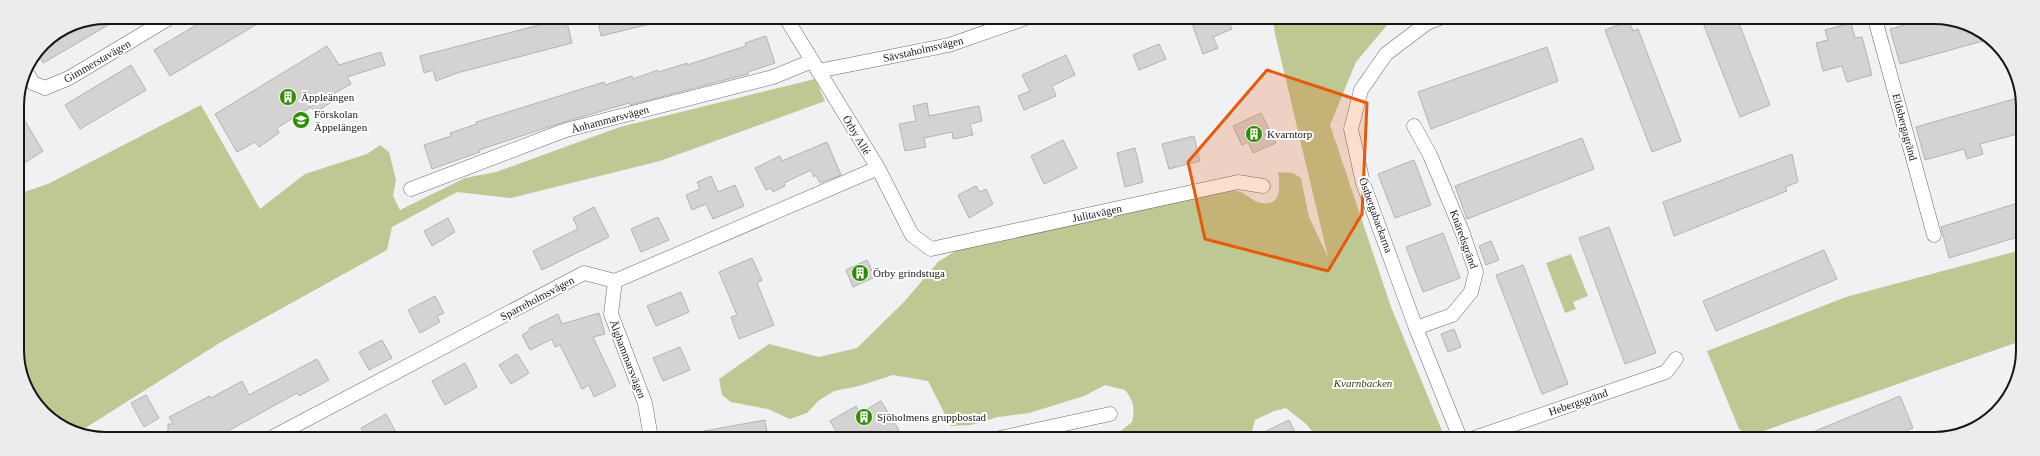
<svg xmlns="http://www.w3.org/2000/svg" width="2040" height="456" viewBox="0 0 2040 456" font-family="Georgia,serif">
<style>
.green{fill:#bdc892}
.building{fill:#d5d3d2;stroke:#b5b3b2}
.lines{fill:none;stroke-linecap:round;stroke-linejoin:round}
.minor-casing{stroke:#6a6c6d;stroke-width:15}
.minor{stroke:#fff;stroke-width:14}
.marked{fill:#e8590c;fill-opacity:0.2;stroke:#e8590c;stroke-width:3;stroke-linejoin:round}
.labels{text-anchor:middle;stroke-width:4;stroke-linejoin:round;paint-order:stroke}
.street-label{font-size:11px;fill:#161617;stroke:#fff}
.poi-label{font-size:11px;fill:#161617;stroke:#fff;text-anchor:start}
.park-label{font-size:11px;font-style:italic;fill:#363d0c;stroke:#fff}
.rim{fill:none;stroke:#161617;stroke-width:2}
</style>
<rect width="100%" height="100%" fill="#eff1f3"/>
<g class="green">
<path d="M1273,18H1393L1356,62L1330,125L1391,307L1445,438H1318L1306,424L1286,408L1274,411L1255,420L1251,435V438H1097L1100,434H1117L1132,422C1135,409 1134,401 1125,390L1105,385L1084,396L1029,413L998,417L971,425L951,426L928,381L893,375L859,386L834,391L818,401L807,413L790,419L768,409L731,402L722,395L719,379L769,344L819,357L857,348L904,302L938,262L957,250L1233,190C1248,192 1251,202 1262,203C1282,206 1280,185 1278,172L1293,173L1301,178L1309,217L1328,257L1275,34Z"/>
<path d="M815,79L825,101L660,161L511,198L457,192L392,227L387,250L221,342L79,432L43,413L19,368L18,194L48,184L201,105L260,209L305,174L367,154L380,145L389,152L396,180L393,196L400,210L465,178L496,172L620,127Z"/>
<path d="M2021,250V341L1749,436L1739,429L1707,351L1846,297Z"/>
<path d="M1571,254L1588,296L1573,302L1576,309L1565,313L1546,263Z"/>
</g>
<g class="building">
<path d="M106,17H122L43,63L37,52L43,43L72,24Z"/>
<path d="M210,17H269L170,76L154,50Z"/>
<path d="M597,17H654V23L601,36Z"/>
<path d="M566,18L572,43L457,73L436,81L433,70L424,73L420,56Z"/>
<path d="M1190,18H1227L1232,29L1213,37L1218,48L1203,54Z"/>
<path d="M1701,18H1737L1770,105L1740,117Z"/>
<path d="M1926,19H1951L1990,39L1900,64L1890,29Z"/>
<path d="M1629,21L1633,31L1638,29L1681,141L1652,152L1605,30Z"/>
<path d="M1851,23L1855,38L1862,37L1872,75L1847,82L1842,66L1823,71L1816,43L1828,40L1825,30Z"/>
<path d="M766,36L775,63L748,72V74L630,105L629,103L564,122L479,150L480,152L432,169L424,145L451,136L450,133L477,124L476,122L604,82L605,85L632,76L633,79L658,70L659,72L687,63V65L746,46L745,43Z"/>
<path d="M1159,44L1166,59L1139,70L1133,55Z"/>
<path d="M327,46L339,65L381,52L385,65L347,77L351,84L333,94L336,99L315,113L311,107L277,128L279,133L259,147L255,142L237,152L215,114Z"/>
<path d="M1547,47L1558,81L1431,129L1418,92Z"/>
<path d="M1066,55L1075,75L1052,86L1056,96L1024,110L1018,96L1030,91L1022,75Z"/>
<path d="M131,65L146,90L80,129L65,105Z"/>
<path d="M2021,97V133L1980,144L1983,154L1967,159L1964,149L1925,160L1916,127Z"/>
<path d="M927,103L929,116L979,106L982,121L970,124L973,135L953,139L952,132L924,138L926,147L905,151L899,124L916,121L913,106Z"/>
<path d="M17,108L43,151L18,167Z"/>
<path d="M1261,113L1276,143L1253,153L1248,142L1242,145L1233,126Z"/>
<path d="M1194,136L1200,161L1169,169L1162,144Z"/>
<path d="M1582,138L1594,169L1467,219L1455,186Z"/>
<path d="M1063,140L1077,168L1044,184L1031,156Z"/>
<path d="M827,142L841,175L820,183L816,175L814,177L811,170L784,183L785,186L773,192L771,188L766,190L755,168L780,156L782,161Z"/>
<path d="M1135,148L1143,182L1125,187L1117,153Z"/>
<path d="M1792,154L1798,182L1785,187L1787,191L1674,236L1663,202Z"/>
<path d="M1414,160L1431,205L1395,218L1378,174Z"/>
<path d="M711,176L718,192L735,185L744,206L713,219L706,204L692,210L686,195L700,189L697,182Z"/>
<path d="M976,186L980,192L986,189L993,204L969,218L958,195Z"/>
<path d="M2021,202V236L1949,258L1941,227Z"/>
<path d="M594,207L609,237L542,270L533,251L578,229L573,218Z"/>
<path d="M658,217L669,240L641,252L631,229Z"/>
<path d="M448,218L455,232L432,246L424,231Z"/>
<path d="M1609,227L1656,353L1625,364L1579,238Z"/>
<path d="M1443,233L1460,278L1423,292L1406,247Z"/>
<path d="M1491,241L1499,260L1486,265L1479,246Z"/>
<path d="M1824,250L1837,279L1716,331L1703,301Z"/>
<path d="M752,258L762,280L757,283L774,325L739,339L731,317L737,315L719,272Z"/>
<path d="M867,260L875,277L853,287L846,270Z"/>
<path d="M1523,265L1568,384L1542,394L1496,275Z"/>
<path d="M681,292L689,312L656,326L647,306Z"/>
<path d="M435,296L444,313L437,316L440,322L420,333L408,310Z"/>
<path d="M599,313L605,334L593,337L616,386L594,397L589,385L582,389L560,345L555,347L552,339L530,350L522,335L530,330L529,328L558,314L562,324Z"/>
<path d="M1454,329L1461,347L1448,352L1441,334Z"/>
<path d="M382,340L392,358L369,370L359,352Z"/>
<path d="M680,347L690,370L663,381L653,358Z"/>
<path d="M517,354L529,373L511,384L499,365Z"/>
<path d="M317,359L329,380L299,396L297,393L228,431L232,437H168V424H173L169,417L210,396L211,398L242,381L249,395Z"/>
<path d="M465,363L477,387L445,405L432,381Z"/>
<path d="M146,395L159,418L144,427L131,403Z"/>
<path d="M1900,396L1913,428L1887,439H1796Z"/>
<path d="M881,401L899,430L885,438H840L830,421L856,406L860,413Z"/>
<path d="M386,414L399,438H366L361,428Z"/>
<path d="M765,420L768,438H705L704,431Z"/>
<path d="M1289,420L1298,438H1252Z"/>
</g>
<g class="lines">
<g class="minor-casing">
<g id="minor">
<path d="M786,18L878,168L912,235L931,249L1238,182L1263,186"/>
<path d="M1440,18L1427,23L1386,54L1361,90L1351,129L1363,183L1416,328L1460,438"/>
<path d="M1875,19L1934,235"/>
<path d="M25,70L33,83L45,88L69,78L171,17"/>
<path d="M818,71L949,45L1026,18"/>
<path d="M1414,126L1430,155L1463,234L1476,272L1471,292L1452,315L1416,328"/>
<path d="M411,189L566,130L773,77L812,61"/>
<path d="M615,281L611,314L645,403L651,438"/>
<path d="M273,437L584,273L615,281L878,168"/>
<path d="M1000,438L1110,414"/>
<path d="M1474,438L1666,372L1676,359"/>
</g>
</g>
<use href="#minor" class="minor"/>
</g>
<path class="marked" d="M1267,70L1367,103L1362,214L1328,271L1205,239L1188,162Z"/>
<defs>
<g id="building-disc" transform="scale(0.9)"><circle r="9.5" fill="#2d8d02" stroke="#fff"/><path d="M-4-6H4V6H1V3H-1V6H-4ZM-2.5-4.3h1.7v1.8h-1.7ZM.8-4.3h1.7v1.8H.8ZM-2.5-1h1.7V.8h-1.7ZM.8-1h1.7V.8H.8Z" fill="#fff"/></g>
<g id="school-disc" transform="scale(0.9)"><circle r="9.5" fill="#2d8d02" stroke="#fff"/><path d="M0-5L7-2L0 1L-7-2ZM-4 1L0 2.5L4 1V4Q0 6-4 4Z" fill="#fff"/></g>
</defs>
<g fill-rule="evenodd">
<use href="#building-disc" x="288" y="97"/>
<use href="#school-disc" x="301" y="120"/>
<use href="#building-disc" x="1254" y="134"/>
<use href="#building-disc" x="860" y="273"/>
<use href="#building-disc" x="864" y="417"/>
</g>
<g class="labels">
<g class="street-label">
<text transform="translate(923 49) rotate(-13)" y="4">Sävstaholmsvägen</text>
<text transform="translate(97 61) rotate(-30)" y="4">Gimmerstavägen</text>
<text transform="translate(610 119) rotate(-15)" y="4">Ånhammarsvägen</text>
<text transform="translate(1905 127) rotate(75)" y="4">Eldsbergagränd</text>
<text transform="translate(857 135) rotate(59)" y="4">Örby Allé</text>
<text transform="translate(1097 213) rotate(-12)" y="4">Julitavägen</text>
<text transform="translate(1376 215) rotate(70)" y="4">Östbergabackarna</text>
<text transform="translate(1464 239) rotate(70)" y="4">Knäredsgränd</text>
<text transform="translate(537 298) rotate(-28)" y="4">Sparreholmsvägen</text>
<text transform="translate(628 359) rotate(69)" y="4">Älghammarsvägen</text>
<text transform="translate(1578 402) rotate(-19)" y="4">Hebergsgränd</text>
</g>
<g class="poi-label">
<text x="301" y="101">Äppleängen</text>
<text x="314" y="118">Förskolan<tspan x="314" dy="13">Äppelängen</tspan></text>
<text x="1267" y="138">Kvarntorp</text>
<text x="873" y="277">Örby grindstuga</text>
<text x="877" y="421">Sjöholmens gruppbostad</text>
</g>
<g class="park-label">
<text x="1363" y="387">Kvarnbacken</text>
</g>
</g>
<path d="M0 0H2040V456H0ZM106 24H1934A82 82 0 0 1 2016 106V350A82 82 0 0 1 1934 432H106A82 82 0 0 1 24 350V106A82 82 0 0 1 106 24Z" fill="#ececec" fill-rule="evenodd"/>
<path class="rim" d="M106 24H1934A82 82 0 0 1 2016 106V350A82 82 0 0 1 1934 432H106A82 82 0 0 1 24 350V106A82 82 0 0 1 106 24Z"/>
</svg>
